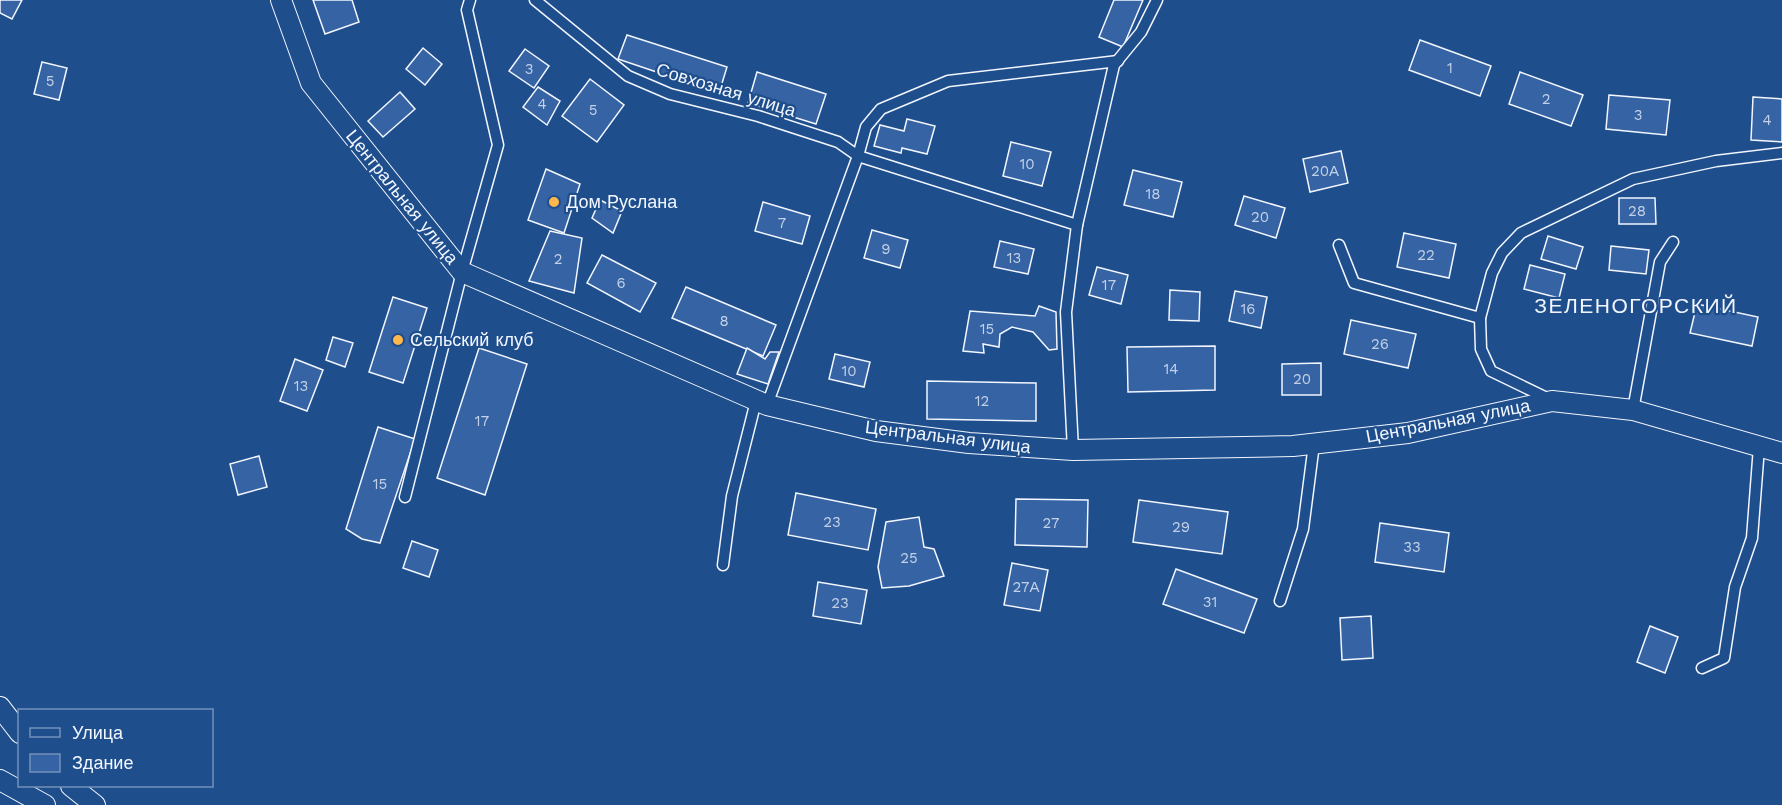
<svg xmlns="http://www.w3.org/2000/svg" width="1782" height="805" viewBox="0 0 1782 805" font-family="'Work Sans',sans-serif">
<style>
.building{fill:#3563a3;stroke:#f2f6ff;stroke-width:1.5}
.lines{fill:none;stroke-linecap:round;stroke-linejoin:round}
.lane-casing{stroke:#f2f6ff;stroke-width:13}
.street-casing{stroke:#f2f6ff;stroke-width:22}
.lane{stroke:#1f4e8c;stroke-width:10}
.street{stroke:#1f4e8c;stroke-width:20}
.poi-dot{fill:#ffb74d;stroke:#1f4e8c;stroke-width:2}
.labels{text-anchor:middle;stroke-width:4.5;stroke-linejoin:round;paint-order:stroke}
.number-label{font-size:15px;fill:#c3d1e8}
.street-label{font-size:18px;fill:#f2f6ff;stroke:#1f4e8c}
.poi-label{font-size:18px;fill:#f2f6ff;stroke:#1f4e8c;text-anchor:start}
.quarter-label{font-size:21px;letter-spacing:1.5px;fill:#f2f6ff;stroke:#1f4e8c}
</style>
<rect width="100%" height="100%" fill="#1f4e8c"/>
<g class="building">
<path d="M0,0H22L12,19L0,13Z"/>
<path d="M313,0H352L359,22L325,34Z"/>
<path d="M1114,0H1143L1123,47L1099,37Z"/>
<path d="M627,35L727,67L719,93L618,59Z"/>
<path d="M1420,40L1491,66L1480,96L1409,70Z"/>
<path d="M423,48L442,64L425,85L406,69Z"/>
<path d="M525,49L549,66L534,88L509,71Z"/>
<path d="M42,62L67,68L59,100L34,94Z"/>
<path d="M757,72L826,94L816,124L748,103Z"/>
<path d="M1520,72L1583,95L1571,126L1509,104Z"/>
<path d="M590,79L624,105L597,142L562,116Z"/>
<path d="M538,87L560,101L547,125L523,107Z"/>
<path d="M400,92L415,109L383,137L368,121Z"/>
<path d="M1609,95L1670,100L1666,135L1606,129Z"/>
<path d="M1753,97L1782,99V142L1751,140Z"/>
<path d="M907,119L935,126L927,154L902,148L901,153L874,146L880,125L904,131Z"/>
<path d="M1011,142L1051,152L1042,186L1003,176Z"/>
<path d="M1341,151L1348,183L1310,192L1303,159Z"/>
<path d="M546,169L580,184L564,233L528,220Z"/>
<path d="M1133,170L1182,182L1173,217L1124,205Z"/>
<path d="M1244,196L1285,208L1276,238L1235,225Z"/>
<path d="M1619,198H1655L1656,224H1619Z"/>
<path d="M600,200L622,211L613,233L592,218Z"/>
<path d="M763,202L810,216L802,244L755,231Z"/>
<path d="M872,230L908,240L900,268L864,258Z"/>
<path d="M550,231L582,238L574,293L529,281Z"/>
<path d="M1404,233L1456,244L1449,278L1397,267Z"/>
<path d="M1548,236L1583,247L1576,269L1541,259Z"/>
<path d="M1000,241L1034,249L1028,274L994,267Z"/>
<path d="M1611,246L1649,250L1646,274L1609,270Z"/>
<path d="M602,255L656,283L640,312L587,283Z"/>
<path d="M1530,265L1565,274L1559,298L1524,289Z"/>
<path d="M1097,267L1128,275L1121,304L1089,295Z"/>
<path d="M686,287L776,325L763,356L672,318Z"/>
<path d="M1170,290L1200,292L1199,321L1169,320Z"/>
<path d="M1235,291L1267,297L1261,328L1229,321Z"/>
<path d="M393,297L427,308L403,383L369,372Z"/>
<path d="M1697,304L1758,317L1752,346L1690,333Z"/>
<path d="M1039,306L1056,312L1057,349L1049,350L1033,332L1012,327L1000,334L999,347L983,344L984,353L963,351L970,311L1035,316Z"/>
<path d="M1351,320L1416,334L1408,368L1344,354Z"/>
<path d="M333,337L353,343L345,367L326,360Z"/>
<path d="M1215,346V390L1128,392L1127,347Z"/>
<path d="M479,348L527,364L485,495L437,478Z"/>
<path d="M747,348L765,359L770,352H779L768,384L737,374Z"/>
<path d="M835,354L870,362L864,387L829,379Z"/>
<path d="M295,359L323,370L307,411L280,401Z"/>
<path d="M1321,363V395H1282V364Z"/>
<path d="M927,381L1036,383V421L927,419Z"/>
<path d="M378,427L415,439L380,543L362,539L346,529Z"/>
<path d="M259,456L267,487L238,495L230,464Z"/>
<path d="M796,493L876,509L868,550L788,535Z"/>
<path d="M1016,499L1088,500L1087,547L1015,545Z"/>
<path d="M1139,500L1228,512L1222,554L1133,542Z"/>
<path d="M919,517L924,547L934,549L944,576L909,586L882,588L878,567L886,522Z"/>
<path d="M1380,523L1449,533L1444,572L1375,562Z"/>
<path d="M412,541L438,550L429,577L403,568Z"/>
<path d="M1012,563L1048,570L1040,611L1004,605Z"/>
<path d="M1176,569L1257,599L1244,633L1163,604Z"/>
<path d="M818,582L867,590L861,624L813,616Z"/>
<path d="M1371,616L1373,658L1342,660L1340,618Z"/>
<path d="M1650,626L1678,637L1665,673L1637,662Z"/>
</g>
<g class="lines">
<g class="lane-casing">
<g id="lane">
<path d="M535,0L628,76L670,94L758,116L838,142L858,156L767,405"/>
<path d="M1077,225L858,156L866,127L881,109L948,81L1118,61"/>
<path d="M1339,245L1354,283L1480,318"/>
<path d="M1549,399L1491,371L1481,349L1480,318L1492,273L1502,253L1521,233L1633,179L1716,161L1782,153"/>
<path d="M1633,410L1660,262L1673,242"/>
<path d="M1073,450L1066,312L1077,225L1114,65L1141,32L1157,0"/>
<path d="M405,497L462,272L498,145L467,10L470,0"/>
<path d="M723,565L732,496L756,401"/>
<path d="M1280,601L1303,529L1314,444"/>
<path d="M1702,668L1724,658L1735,587L1752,538L1759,447"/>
</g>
</g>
<g class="street-casing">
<g id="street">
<path d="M281,0L311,83L462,272L767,405L876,431L969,443L1073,450L1293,446L1408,433L1552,401L1633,410L1782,453"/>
<path d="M0,707L20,733"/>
<path d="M0,780L45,805"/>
<path d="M71,786L95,805"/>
</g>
</g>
<use href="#lane" class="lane"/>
<use href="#street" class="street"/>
</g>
<g class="poi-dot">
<circle cx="554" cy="202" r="6"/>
<circle cx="398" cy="340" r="6"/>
</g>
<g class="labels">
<g class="number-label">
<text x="1450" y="73">1</text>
<text x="529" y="74">3</text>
<text x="50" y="86">5</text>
<text x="1546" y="104">2</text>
<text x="542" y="109">4</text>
<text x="593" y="115">5</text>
<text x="1638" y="120">3</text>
<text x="1767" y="125">4</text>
<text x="1027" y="169">10</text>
<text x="1325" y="176">20А</text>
<text x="1153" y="199">18</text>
<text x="1637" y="216">28</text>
<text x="1260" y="222">20</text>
<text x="782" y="228">7</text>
<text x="886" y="254">9</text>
<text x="1426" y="260">22</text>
<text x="1014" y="263">13</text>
<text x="558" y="264">2</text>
<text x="621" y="288">6</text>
<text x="1109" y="290">17</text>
<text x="1248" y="314">16</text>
<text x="724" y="326">8</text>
<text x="987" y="334">15</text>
<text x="1380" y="349">26</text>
<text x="1171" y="374">14</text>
<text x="849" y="376">10</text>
<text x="1302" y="384">20</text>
<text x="301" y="391">13</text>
<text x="982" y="406">12</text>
<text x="482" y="426">17</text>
<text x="380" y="489">15</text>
<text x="832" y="527">23</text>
<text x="1051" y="528">27</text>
<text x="1181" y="532">29</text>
<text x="1412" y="552">33</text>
<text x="909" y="563">25</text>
<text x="1026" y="592">27А</text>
<text x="1210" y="607">31</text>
<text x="840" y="608">23</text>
</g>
<g class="street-label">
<text transform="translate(726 90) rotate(17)" y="6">Совхозная улица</text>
<text transform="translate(402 197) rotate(51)" y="6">Центральная улица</text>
<text transform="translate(1448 421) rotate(-11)" y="6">Центральная улица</text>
<text transform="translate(948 437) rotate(7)" y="6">Центральная улица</text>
</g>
<g class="poi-label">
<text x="566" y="208">Дом Руслана</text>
<text x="410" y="346">Сельский клуб</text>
</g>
<g class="quarter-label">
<text x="1636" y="313">ЗЕЛЕНОГОРСКИЙ</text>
</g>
</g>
<rect x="18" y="709" width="195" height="78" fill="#1f4e8c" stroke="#7391ba" stroke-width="1.5"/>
<rect x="30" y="728" width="30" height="9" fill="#1f4e8c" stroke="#7391ba" stroke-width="1.5"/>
<text x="72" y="739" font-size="18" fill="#f2f6ff">Улица</text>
<rect x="30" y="754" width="30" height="18" fill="#3563a3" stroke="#7391ba" stroke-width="1.5"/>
<text x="72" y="769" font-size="18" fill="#f2f6ff">Здание</text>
</svg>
